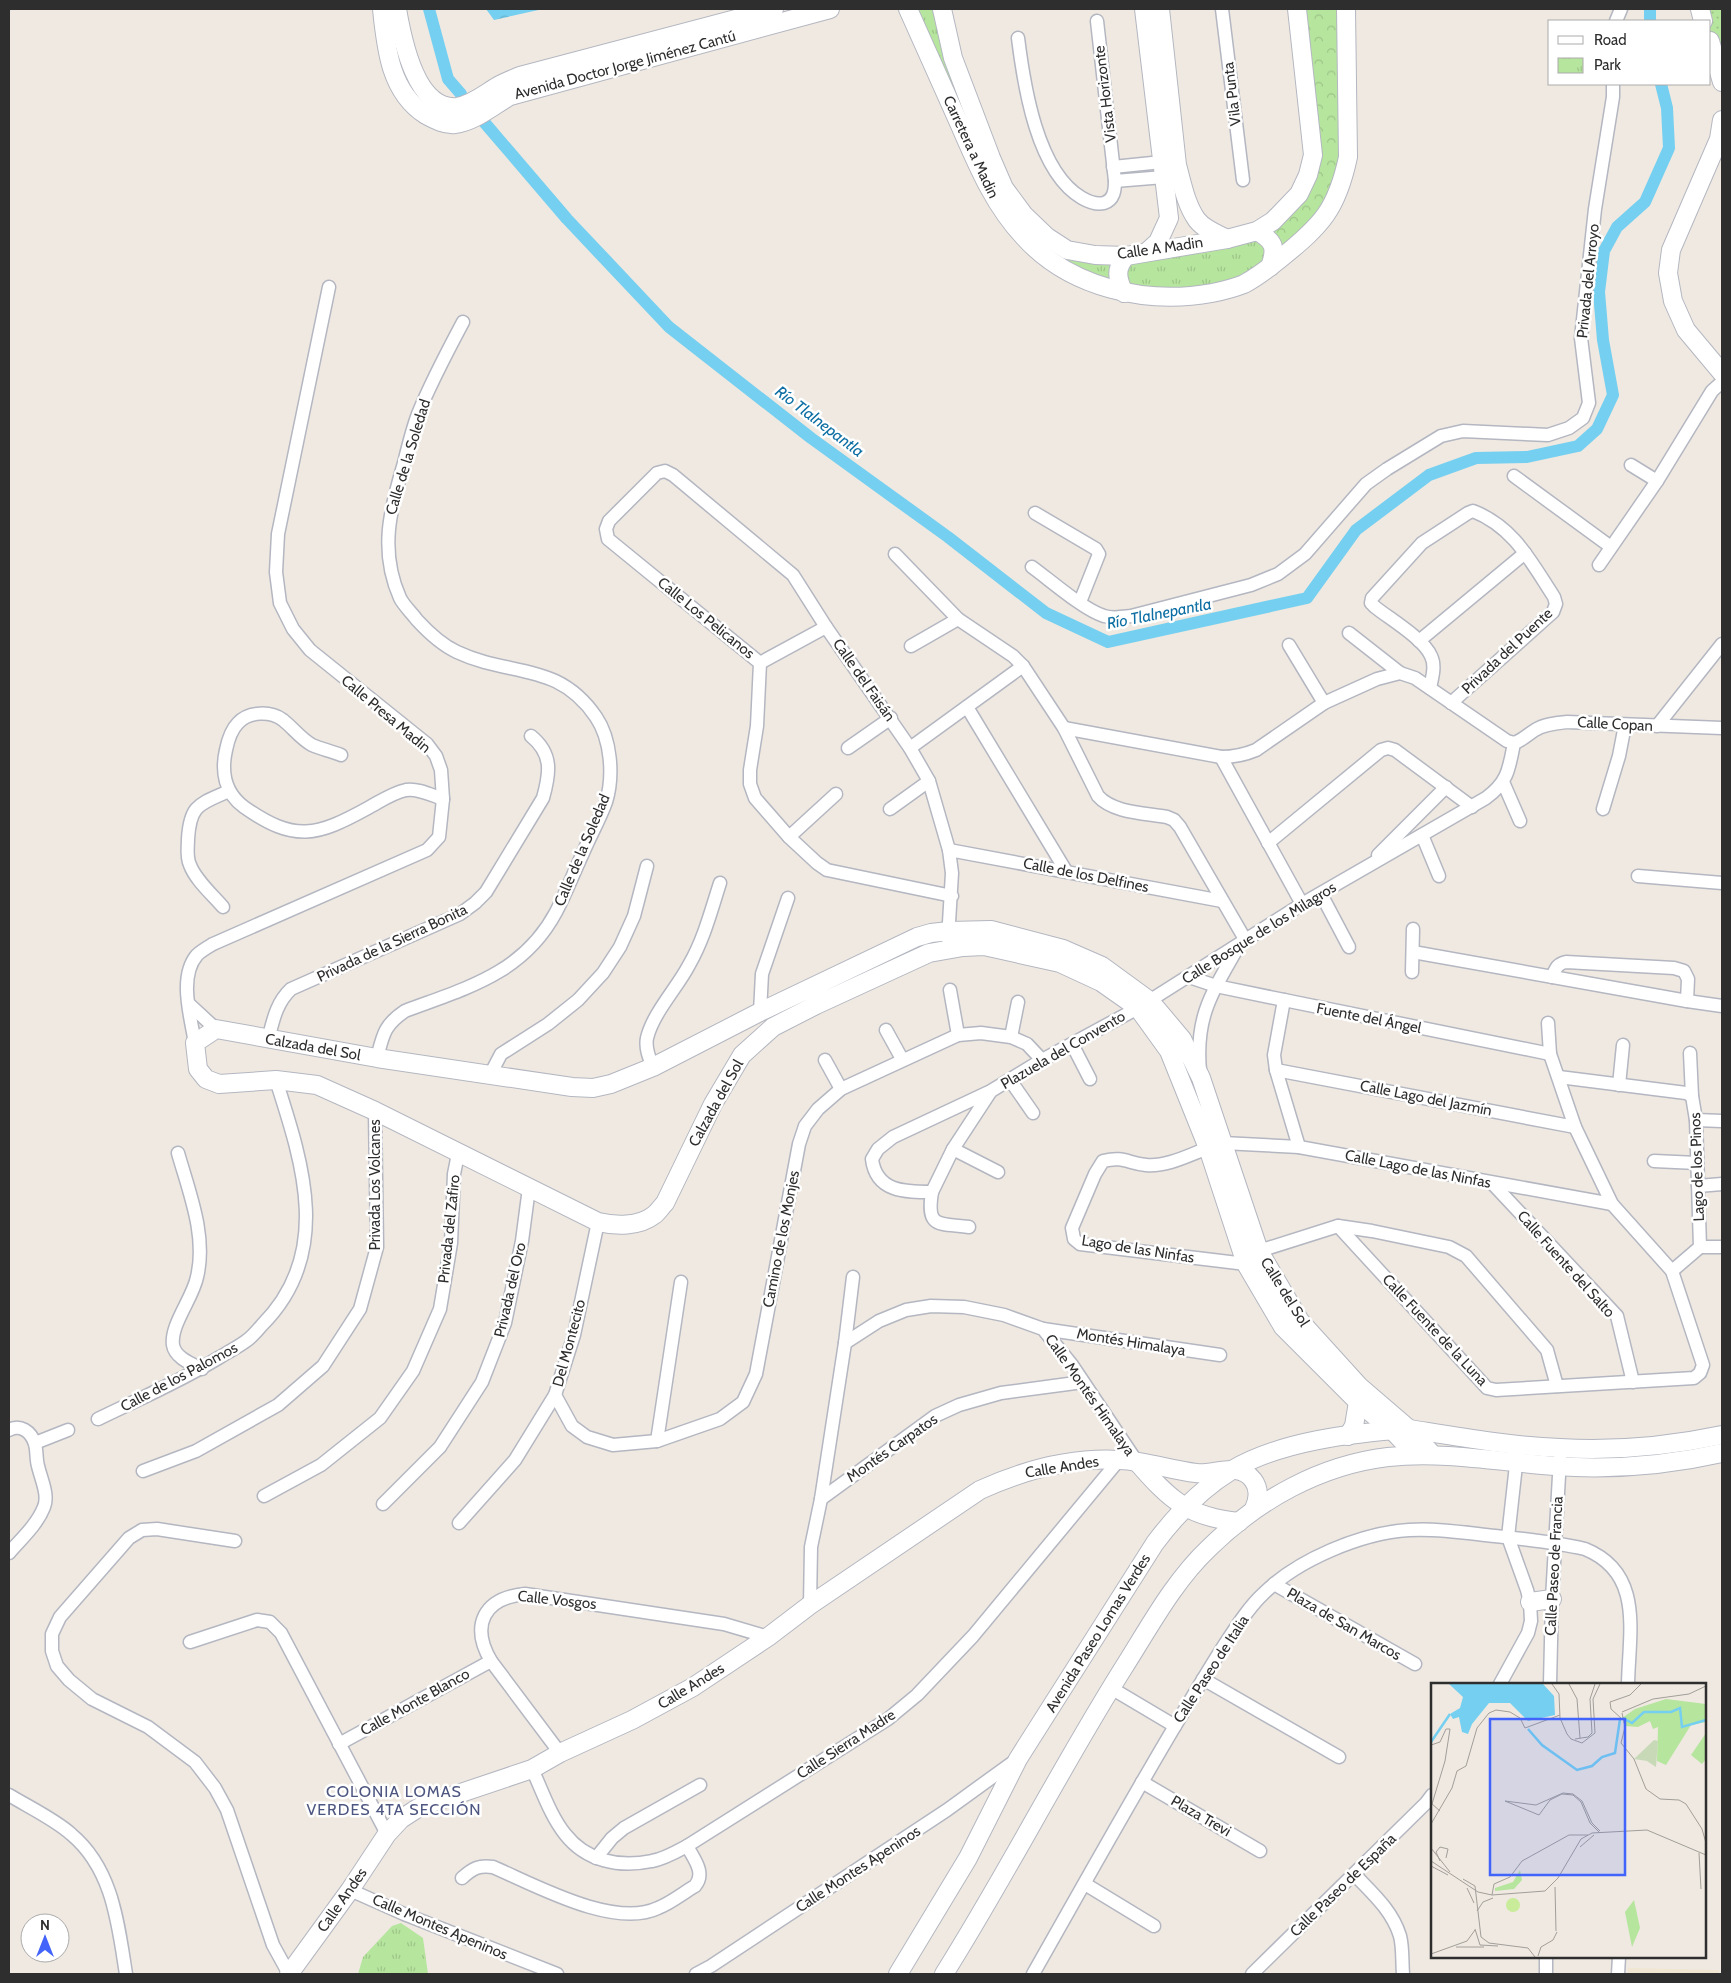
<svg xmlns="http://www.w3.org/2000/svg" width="1731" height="1983" viewBox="0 0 1731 1983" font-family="Cabin,sans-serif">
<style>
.education{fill:#f0e6d1}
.grass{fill:url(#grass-dots)}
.forest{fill:url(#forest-crowns)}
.park{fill:url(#park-tufts)}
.water{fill:url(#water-waves)}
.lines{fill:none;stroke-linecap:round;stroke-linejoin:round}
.canal{stroke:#75cff0;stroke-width:12}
.street-casing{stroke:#b4b7c1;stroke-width:15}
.secondary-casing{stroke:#b4b7c1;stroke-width:20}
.street{stroke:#fff;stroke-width:12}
.secondary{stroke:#fff;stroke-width:18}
.labels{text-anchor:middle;stroke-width:5;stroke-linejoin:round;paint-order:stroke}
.street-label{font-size:15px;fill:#2e2e2e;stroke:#fff}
.water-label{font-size:16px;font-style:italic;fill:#0d6fa3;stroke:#fff}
.neighbourhood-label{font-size:16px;letter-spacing:1px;fill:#4d5680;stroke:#fff}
.inset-river{fill:none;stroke:#75cff0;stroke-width:2.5}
.inset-road{fill:none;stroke:#a29e99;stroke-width:1}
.view{fill:#4264fb;fill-opacity:0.15;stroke:#4264fb;stroke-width:2.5}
.inset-edge{fill:none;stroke:#2e2e2e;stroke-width:2.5}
</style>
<defs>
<pattern id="grass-dots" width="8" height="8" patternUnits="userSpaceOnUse" patternTransform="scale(1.25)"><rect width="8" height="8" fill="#b6e59e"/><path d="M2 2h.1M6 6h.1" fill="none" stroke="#9dc588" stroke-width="1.8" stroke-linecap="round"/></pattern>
<pattern id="forest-crowns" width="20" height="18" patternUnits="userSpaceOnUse" patternTransform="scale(1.25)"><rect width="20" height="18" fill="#b6e59e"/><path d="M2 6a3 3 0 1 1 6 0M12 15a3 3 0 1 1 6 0" fill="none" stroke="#9dc588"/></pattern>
<pattern id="park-tufts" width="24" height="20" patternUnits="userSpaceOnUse" patternTransform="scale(1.25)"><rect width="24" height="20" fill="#b6e59e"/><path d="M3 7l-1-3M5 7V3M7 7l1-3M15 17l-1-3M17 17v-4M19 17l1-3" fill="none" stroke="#9dc588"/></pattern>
<pattern id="water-waves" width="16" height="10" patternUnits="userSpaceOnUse" patternTransform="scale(1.25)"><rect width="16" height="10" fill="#75cff0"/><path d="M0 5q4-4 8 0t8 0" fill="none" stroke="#66b2ce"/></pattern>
</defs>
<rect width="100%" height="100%" fill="#efe9e1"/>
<path class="education" d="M1628,1968L1719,1970V1974H1628Z"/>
<path class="grass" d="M1700,9H1722V82L1710,41V21Z"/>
<path class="forest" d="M1297,9H1346L1349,136L1336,199L1270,267L1273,221L1308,175Z"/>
<g class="park">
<path d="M908,9H942L991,158L1047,237L1095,255L1257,231L1274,254L1245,284L1124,293L1023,237Z"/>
<path d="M401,1923L423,1938L428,1974H358L363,1957L392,1926Z"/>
</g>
<path class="water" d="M486,9H543L494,20Z"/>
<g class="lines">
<g class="canal">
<path d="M429,9L448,79L461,94"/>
<path d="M1650,9V21"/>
<path d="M484,122L567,219L669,327L811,438L948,537L1046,613L1108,642L1307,598L1356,530L1429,475L1476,458L1527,457L1578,446L1597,429L1613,395L1603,340L1599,292L1604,251L1617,227L1645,202L1669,148L1667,108L1661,84"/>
</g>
<g class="street-casing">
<g id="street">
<path d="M1222,9L1243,180"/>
<path d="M1616,21L1621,9"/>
<path d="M1018,38C1024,86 1037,172 1082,198C1089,202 1096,205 1104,203C1114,200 1115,190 1115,181L1097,21"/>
<path d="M1113,167L1162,162"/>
<path d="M1115,181L1164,177"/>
<path d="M1631,465L1657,481"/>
<path d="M1514,476L1611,547"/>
<path d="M1035,513L1096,549L1099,554L1080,602"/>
<path d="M895,554L958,619L1013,656L1023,666L1064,728L1098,796C1113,813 1145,813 1167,817L1174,820L1180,827L1246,941"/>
<path d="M1599,565L1657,481L1712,391L1722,382"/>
<path d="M1032,567C1050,580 1084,610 1104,616C1113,619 1122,617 1131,616L1251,585L1278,574L1305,554L1366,484L1387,469L1441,436L1463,431L1548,435L1569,428L1583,418L1589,403L1581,338L1595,209L1613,97V84"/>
<path d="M1349,633L1400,673"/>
<path d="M1419,641L1525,553"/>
<path d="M1289,645L1324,703"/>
<path d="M911,646L958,619"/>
<path d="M760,663L826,627"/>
<path d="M1430,688C1432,678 1436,666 1431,656C1424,639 1390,619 1375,607L1371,603L1372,598L1422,543L1468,513L1473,511C1514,527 1531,562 1554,597L1556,604L1553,612L1451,703"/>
<path d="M967,707L1066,871"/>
<path d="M1657,726L1722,644"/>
<path d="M1064,728L1221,757C1234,757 1244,755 1256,750L1324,703L1377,679L1400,673L1415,678L1507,741L1514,743"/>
<path d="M1514,743C1523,740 1527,735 1535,730C1544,724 1557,723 1567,722L1722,728"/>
<path d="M848,748L891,718"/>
<path d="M910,748L1023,666"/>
<path d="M341,755C331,751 321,749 312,745C301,739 293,728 283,720C271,711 249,711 238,723C231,730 228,740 226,750C221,772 225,793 244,807C295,843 317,836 368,808C381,801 392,793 406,790C418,788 431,795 443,799"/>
<path d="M1221,757L1302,904"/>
<path d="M1503,782L1520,821"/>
<path d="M890,809L929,781"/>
<path d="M1603,809L1619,756L1625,725"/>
<path d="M1422,835L1439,876"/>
<path d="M789,837L836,794"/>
<path d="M1268,843L1381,750L1388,748L1395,750L1472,807"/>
<path d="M949,850L1222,901"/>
<path d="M1378,855L1446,787"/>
<path d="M1638,876L1722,883"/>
<path d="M1321,894L1349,947"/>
<path d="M223,907C213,895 196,881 190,865C186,857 188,847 188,839C190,804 200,804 229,791"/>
<path d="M948,939L952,873L949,850L929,781L910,748L826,627L793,575L673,475L665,471L657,473L609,521L606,529L608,539L760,663L757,726L750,770V784L755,798L789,837L817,863L827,870L952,896"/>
<path d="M1413,952L1687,1001L1722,1006"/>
<path d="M1412,972L1413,929"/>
<path d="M1189,977L1216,986L1284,1000L1550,1054"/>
<path d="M1552,977C1556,968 1557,964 1566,962L1674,968L1684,971L1688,979L1687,1001"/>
<path d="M950,990L958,1035"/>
<path d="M1284,1000L1274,1055L1276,1070L1299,1147"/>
<path d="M190,1005L216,1029"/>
<path d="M760,1012L762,974L788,898"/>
<path d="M886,1030L902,1059"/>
<path d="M1011,1037L1018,1002"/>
<path d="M268,1040C273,1021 276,1003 291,989L460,914L475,903L486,892L543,798C550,773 553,754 531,736"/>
<path d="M195,1043C191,1018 178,977 197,955C201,951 208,947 213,944L427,850L439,837L443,799L441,770L436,756L427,744L310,650L293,629L280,603L276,572L278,534L329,287"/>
<path d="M1072,1044L1090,1079"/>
<path d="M377,1058C383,1035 384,1025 405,1011C466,988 523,974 556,912C566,893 574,872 583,853C590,836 600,819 606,802C614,776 611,739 596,717C558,661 510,677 457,652C442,645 428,632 417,620C412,613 404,606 400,598C379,551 390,510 404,463C408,447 412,430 418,414C431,382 447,352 463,322"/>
<path d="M825,1060L841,1089"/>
<path d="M653,1067C649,1058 645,1048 647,1038C653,1013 677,988 689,965C704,939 711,911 720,883"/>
<path d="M1276,1070L1575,1127"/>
<path d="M1200,1071C1195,1016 1212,993 1238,947"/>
<path d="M490,1075L501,1054L548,1024L578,1000L603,973L620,947L634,916L647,866"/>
<path d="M1559,1077L1686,1093L1692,1096"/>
<path d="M1010,1080L1033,1113"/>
<path d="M1619,1085L1623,1045"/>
<path d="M991,1091L953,1149L932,1192C905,1192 876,1192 872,1159L878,1149L893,1137L991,1091L1042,1060L1138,1008L1302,904L1486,798C1508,782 1509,769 1514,743"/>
<path d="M1696,1120L1722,1121"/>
<path d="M1223,1143L1299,1147L1612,1204"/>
<path d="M1208,1148C1189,1155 1167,1167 1146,1165C1127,1163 1124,1156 1103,1161L1095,1174L1072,1228L1074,1239L1080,1244L1246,1264"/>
<path d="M953,1149L998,1172"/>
<path d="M178,1153C189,1192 207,1236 197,1277C193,1298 170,1325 173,1345C175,1358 192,1364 202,1369"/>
<path d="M1654,1161L1697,1163"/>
<path d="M1492,1183L1617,1316L1633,1382"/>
<path d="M1698,1186L1722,1184"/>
<path d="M932,1192C926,1229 939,1223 969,1227"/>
<path d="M1338,1226L1487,1388L1496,1390L1694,1378L1700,1373L1703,1365L1672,1271L1612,1204L1575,1127L1550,1054L1548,1023"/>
<path d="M1700,1247H1722"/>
<path d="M1259,1251L1338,1226L1372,1231L1449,1247L1466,1256L1547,1350L1557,1386"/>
<path d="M1672,1271L1700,1247L1696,1120L1692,1096L1690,1053"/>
<path d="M1043,1329L1220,1355"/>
<path d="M845,1343L879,1321L906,1310L931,1306L964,1307L1004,1315L1043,1329L1072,1365L1137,1462"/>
<path d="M555,1395L572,1426L587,1437L613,1445L657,1441L720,1419L743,1402L756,1374L799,1144L805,1126L818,1109L841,1089L958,1035L981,1033L1011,1037L1027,1044L1042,1060"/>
<path d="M98,1419C139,1399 181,1381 220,1357C228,1352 238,1347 246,1341C252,1337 257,1331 262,1325C333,1254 303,1164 276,1080"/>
<path d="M9,1430C20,1424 31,1431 35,1444C37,1451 36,1459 38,1466C41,1479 49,1495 44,1507C37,1525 21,1539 9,1553"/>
<path d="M657,1441L681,1282"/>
<path d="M35,1443L68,1430"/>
<path d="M143,1471L196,1451L278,1405L323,1366L360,1309L377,1247L375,1111"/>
<path d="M264,1496L321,1465L380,1418L413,1371L440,1309L451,1243L454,1174L458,1154"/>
<path d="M821,1499L935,1416L959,1405L1001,1393L1083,1382"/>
<path d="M383,1504L440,1447L482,1382L505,1323L522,1241L529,1188"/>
<path d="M459,1523L515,1460L555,1395L574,1335L598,1222"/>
<path d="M235,1541L157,1529L142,1530L129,1538L60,1617L52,1634V1651L57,1666L69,1680L92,1699L148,1727L195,1762L215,1788L227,1810L273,1945L289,1974"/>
<path d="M1274,1584L1415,1664"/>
<path d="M810,1605L811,1547L821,1499L845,1343L853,1277"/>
<path d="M190,1642L257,1620L270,1622L281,1633L387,1834"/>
<path d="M1203,1679L1339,1757"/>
<path d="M1500,1684L1528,1633L1531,1621L1530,1602L1527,1590L1508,1537L1517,1456"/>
<path d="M1550,1684L1552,1599L1560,1458"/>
<path d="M1111,1688L1175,1726"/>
<path d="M339,1744L491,1661"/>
<path d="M560,1753L491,1661C470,1625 484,1598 525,1594L724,1624L768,1637"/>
<path d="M532,1769C542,1790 550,1815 565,1834C586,1861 619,1868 652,1861C664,1859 676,1852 687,1846L888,1719L917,1695L973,1636L1119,1460"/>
<path d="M1142,1782L1260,1851"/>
<path d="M9,1795C27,1806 56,1820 71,1834C113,1869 118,1924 126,1974"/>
<path d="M596,1858L612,1838L624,1828L700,1785"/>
<path d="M1354,1874C1372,1893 1392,1910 1400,1936C1403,1947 1402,1962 1403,1974"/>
<path d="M462,1878C473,1868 479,1865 493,1867C535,1885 614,1929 658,1908C671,1903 683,1893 695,1886C706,1873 694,1859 687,1846"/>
<path d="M1085,1884L1154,1926"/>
<path d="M350,1890L404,1914L557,1974"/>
<path d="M696,1974L711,1966L947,1810L1016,1760"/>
<path d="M1033,1974C1079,1893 1124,1812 1172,1731C1189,1703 1205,1675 1223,1647C1235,1629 1247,1609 1263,1594C1297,1560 1361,1533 1409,1530C1437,1528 1467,1533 1495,1536C1525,1539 1555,1542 1585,1549C1644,1573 1629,1632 1628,1684"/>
<path d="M1252,1974L1426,1803L1432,1795"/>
<path d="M1546,1974V1957"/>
<path d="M1618,1974L1619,1957"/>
</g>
</g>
<g class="secondary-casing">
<g id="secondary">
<path d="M382,9C386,48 390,92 426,115C435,120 445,125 455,124C474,122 494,105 510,96L830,9"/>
<path d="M397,9C402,38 416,111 457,107C472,105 486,93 498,86C505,82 513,79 520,76L774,9"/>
<path d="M908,9C925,47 942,85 959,123C977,164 993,204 1024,237C1070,288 1146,305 1212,293C1222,291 1234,288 1244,284C1257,277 1270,267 1281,258C1322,225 1337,209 1348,157L1346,9"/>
<path d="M942,9L953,58L991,158L1004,188L1024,215L1047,237L1067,250L1095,255L1126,256L1227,239L1257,231L1273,221L1299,194L1308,175L1313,155L1297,9"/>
<path d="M1144,9L1169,218L1158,242L1147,252"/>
<path d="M1160,9L1177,165C1182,183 1186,205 1197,220C1204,229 1217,234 1227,239"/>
<path d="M1700,9L1703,21"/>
<path d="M1710,41L1722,82"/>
<path d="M1722,120L1719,139L1671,250L1668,273L1673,301L1686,330L1722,373"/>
<path d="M1257,231C1274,241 1277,247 1270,267"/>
<path d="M1124,293C1117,278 1115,269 1126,256"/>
<path d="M1348,1436L1354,1426L1358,1402"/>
<path d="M1416,1455L1392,1430L1358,1402L1283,1327L1246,1264L1208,1148L1169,1051L1138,1008L1101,982L1060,963L984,946L963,947L929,953L816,1005L773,1027L742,1055L713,1104L665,1203C661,1207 658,1212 654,1215C639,1227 615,1226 598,1222L375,1111L317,1085L276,1080L219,1084L206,1079L198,1069L195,1043L216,1029L377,1058L572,1087L593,1088L611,1084L653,1067L760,1012L917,937L931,933L949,931L991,930L1063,949L1102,966L1150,1001L1182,1039L1201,1078L1259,1251L1300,1321L1359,1386L1409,1429L1433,1455"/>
<path d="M1137,1462C1170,1500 1188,1517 1239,1522"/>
<path d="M1530,1602L1552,1599"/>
<path d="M289,1974L350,1890L387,1834L401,1819L418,1808L434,1802L532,1769L560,1753L632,1720L693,1687L768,1637L810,1605L980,1490C1024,1470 1071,1457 1120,1460C1146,1461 1170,1470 1196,1473C1215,1475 1239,1461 1253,1480C1260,1489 1258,1500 1254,1509"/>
<path d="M898,1974L968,1858L1018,1759L1155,1543C1176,1515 1201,1489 1232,1470C1281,1441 1352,1433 1409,1429C1459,1437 1509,1446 1560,1448C1613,1451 1670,1446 1722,1435"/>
<path d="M944,1974C1007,1874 1061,1767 1124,1667C1150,1626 1174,1581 1209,1548C1258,1500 1320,1465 1388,1457C1444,1451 1500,1462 1555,1466C1611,1470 1669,1465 1722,1453"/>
</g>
</g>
<use href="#street" class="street"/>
<use href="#secondary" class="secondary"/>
</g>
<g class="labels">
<g class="street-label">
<text transform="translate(625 65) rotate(-15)" y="5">Avenida Doctor Jorge Jiménez Cantú</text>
<text transform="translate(1105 94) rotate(-97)" y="5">Vista Horizonte</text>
<text transform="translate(1232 94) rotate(-97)" y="5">Vila Punta</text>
<text transform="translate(971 147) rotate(65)" y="5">Carretera a Madin</text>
<text transform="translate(1160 248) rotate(-8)" y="5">Calle A Madin</text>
<text transform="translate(1588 281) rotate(-84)" y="5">Privada del Arroyo</text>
<text transform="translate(408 457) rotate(-73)" y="5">Calle de la Soledad</text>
<text transform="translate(706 618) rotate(39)" y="5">Calle Los Pelicanos</text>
<text transform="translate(1507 651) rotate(-43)" y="5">Privada del Puente</text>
<text transform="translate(864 680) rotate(55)" y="5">Calle del Faisán</text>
<text transform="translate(386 714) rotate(40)" y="5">Calle Presa Madin</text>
<text transform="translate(1615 724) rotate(3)" y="5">Calle Copan</text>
<text transform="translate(582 850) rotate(-67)" y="5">Calle de la Soledad</text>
<text transform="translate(1086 875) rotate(11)" y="5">Calle de los Delfines</text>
<text transform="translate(1259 933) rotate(-32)" y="5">Calle Bosque de los Milagros</text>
<text transform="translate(392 943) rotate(-25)" y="5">Privada de la Sierra Bonita</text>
<text transform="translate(1369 1018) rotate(11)" y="5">Fuente del Ángel</text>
<text transform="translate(313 1047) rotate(10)" y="5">Calzada del Sol</text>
<text transform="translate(1063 1050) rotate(-30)" y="5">Plazuela del Convento</text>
<text transform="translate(1426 1098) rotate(11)" y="5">Calle Lago del Jazmín</text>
<text transform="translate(716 1103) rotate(-61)" y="5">Calzada del Sol</text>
<text transform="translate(1697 1167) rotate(-92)" y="5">Lago de los Pinos</text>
<text transform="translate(1418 1169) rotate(11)" y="5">Calle Lago de las Ninfas</text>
<text transform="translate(375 1185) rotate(-90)" y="5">Privada Los Volcanes</text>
<text transform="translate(449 1229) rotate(-84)" y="5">Privada del Zafiro</text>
<text transform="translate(781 1239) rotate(-79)" y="5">Camino de los Monjes</text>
<text transform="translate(1138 1249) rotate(9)" y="5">Lago de las Ninfas</text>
<text transform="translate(1566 1264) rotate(48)" y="5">Calle Fuente del Salto</text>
<text transform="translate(510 1290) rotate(-77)" y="5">Privada del Oro</text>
<text transform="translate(1285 1292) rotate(58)" y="5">Calle del Sol</text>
<text transform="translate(1435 1330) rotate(47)" y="5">Calle Fuente de la Luna</text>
<text transform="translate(1131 1342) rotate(9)" y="5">Montés Himalaya</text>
<text transform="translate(569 1343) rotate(-75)" y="5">Del Montecito</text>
<text transform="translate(179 1377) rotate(-28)" y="5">Calle de los Palomos</text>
<text transform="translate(1090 1395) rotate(55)" y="5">Calle Montés Himalaya</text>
<text transform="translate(892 1448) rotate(-35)" y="5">Montés Carpatos</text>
<text transform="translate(1062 1467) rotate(-9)" y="5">Calle Andes</text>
<text transform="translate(1554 1566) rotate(-87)" y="5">Calle Paseo de Francia</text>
<text transform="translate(557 1600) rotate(6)" y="5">Calle Vosgos</text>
<text transform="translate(1344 1624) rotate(30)" y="5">Plaza de San Marcos</text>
<text transform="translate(1098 1633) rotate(-58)" y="5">Avenida Paseo Lomas Verdes</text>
<text transform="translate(1211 1669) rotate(-57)" y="5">Calle Paseo de Italia</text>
<text transform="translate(691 1686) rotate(-31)" y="5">Calle Andes</text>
<text transform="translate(415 1702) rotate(-29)" y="5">Calle Monte Blanco</text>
<text transform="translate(846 1744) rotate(-33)" y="5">Calle Sierra Madre</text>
<text transform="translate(1201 1816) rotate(30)" y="5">Plaza Trevi</text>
<text transform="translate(858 1869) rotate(-33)" y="5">Calle Montes Apeninos</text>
<text transform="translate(1343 1885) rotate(-44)" y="5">Calle Paseo de España</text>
<text transform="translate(342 1900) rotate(-55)" y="5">Calle Andes</text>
<text transform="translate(440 1927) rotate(23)" y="5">Calle Montes Apeninos</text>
</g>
<g class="water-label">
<text transform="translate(820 421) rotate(37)" y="6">Río Tlalnepantla</text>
<text transform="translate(1159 613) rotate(-11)" y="6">Río Tlalnepantla</text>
</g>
<g class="neighbourhood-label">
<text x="394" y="1797">COLONIA LOMAS<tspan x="394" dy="18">VERDES 4TA SECCIÓN</tspan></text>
</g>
</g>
<g transform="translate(1431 1683)">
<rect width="275" height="275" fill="#efe9e1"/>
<path d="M235,16L275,21V39L260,42L235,82L226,78L227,44L222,46L219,38L207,44L194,43L191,35L204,26ZM275,50V76L271,81L260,72Z" fill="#b6e59e"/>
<path d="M223,57L227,58L225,84L216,78L203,76Z" fill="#c8d9b8"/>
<path d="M89,187L91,197L83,206L64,208V205L82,199ZM203,217L209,245L201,264L194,229Z" fill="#b6e59e"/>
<path d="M75 222a7 7 0 1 1 14 0a7 7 0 1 1-14 0Z" fill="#c9ec9a"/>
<path d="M18,1H112L123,13L124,32L97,38L79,20H58L41,41L37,51L31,49L28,34L22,36L19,31L29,25L32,14Z" fill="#75cff0"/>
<path class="inset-river" d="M192,35L201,40L213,29H240L249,25L251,44L275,37M97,46L111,62L146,87L161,83L171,74L184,70L189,36M0,59L19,31"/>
<path class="inset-road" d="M121,1L128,11L129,35L136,51L140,56L151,60L164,50L162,16L169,1M138,1L146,16L149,55M191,29L222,16L258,11L275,3M191,30L194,44L190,60L203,76L215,106L229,116L248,117L255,121L271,146L275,160M191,36L180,26L179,19L199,12L210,1M144,56L157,54L161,50L159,16L164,1M0,62L9,59L15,46H19L14,78L1,121L9,128M275,117V134M0,141L21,105L26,88L35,83L46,45L58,30L65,27L79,29L89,35L94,45L129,32M169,148L161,140L151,118L142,111L132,110L105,122L74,118L108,132L119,117L131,111L142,112L150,119L159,140L169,150M149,164L163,152M0,165L19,189M268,170L270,206M0,178L47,209L61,212L114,208L127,195L150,156L161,150L216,147L275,172M9,178L5,169L9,164L17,166L15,175M0,183L17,192M32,196L44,203L50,254L58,260L97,265L104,274M124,204L125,248M36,205L43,220M61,212L63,201L79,194L91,178L138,152H157M46,228L52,219L62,215M44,246L49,262L67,263M25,264H53M0,271L36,258L44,247M107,273L110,264L122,257L126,249"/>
<path class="view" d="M59,36H194V192H59Z"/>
<rect width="275" height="275" class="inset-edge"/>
</g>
<rect width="1731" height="1983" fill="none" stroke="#2e2e2e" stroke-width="20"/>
<rect x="1548" y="20" width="162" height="65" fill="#ffffff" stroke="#ababab"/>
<rect x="1558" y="36" width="25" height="8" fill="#ffffff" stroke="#ababab"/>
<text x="1594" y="45" font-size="15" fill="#2e2e2e">Road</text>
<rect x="1558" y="58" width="25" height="15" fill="url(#park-tufts)" stroke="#ababab"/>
<text x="1594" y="70" font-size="15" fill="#2e2e2e">Park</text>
<g transform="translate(45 1938)"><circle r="24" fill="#ffffff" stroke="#ababab"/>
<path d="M0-4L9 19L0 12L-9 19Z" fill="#4264fb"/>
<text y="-8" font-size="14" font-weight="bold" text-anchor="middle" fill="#2e2e2e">N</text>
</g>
</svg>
